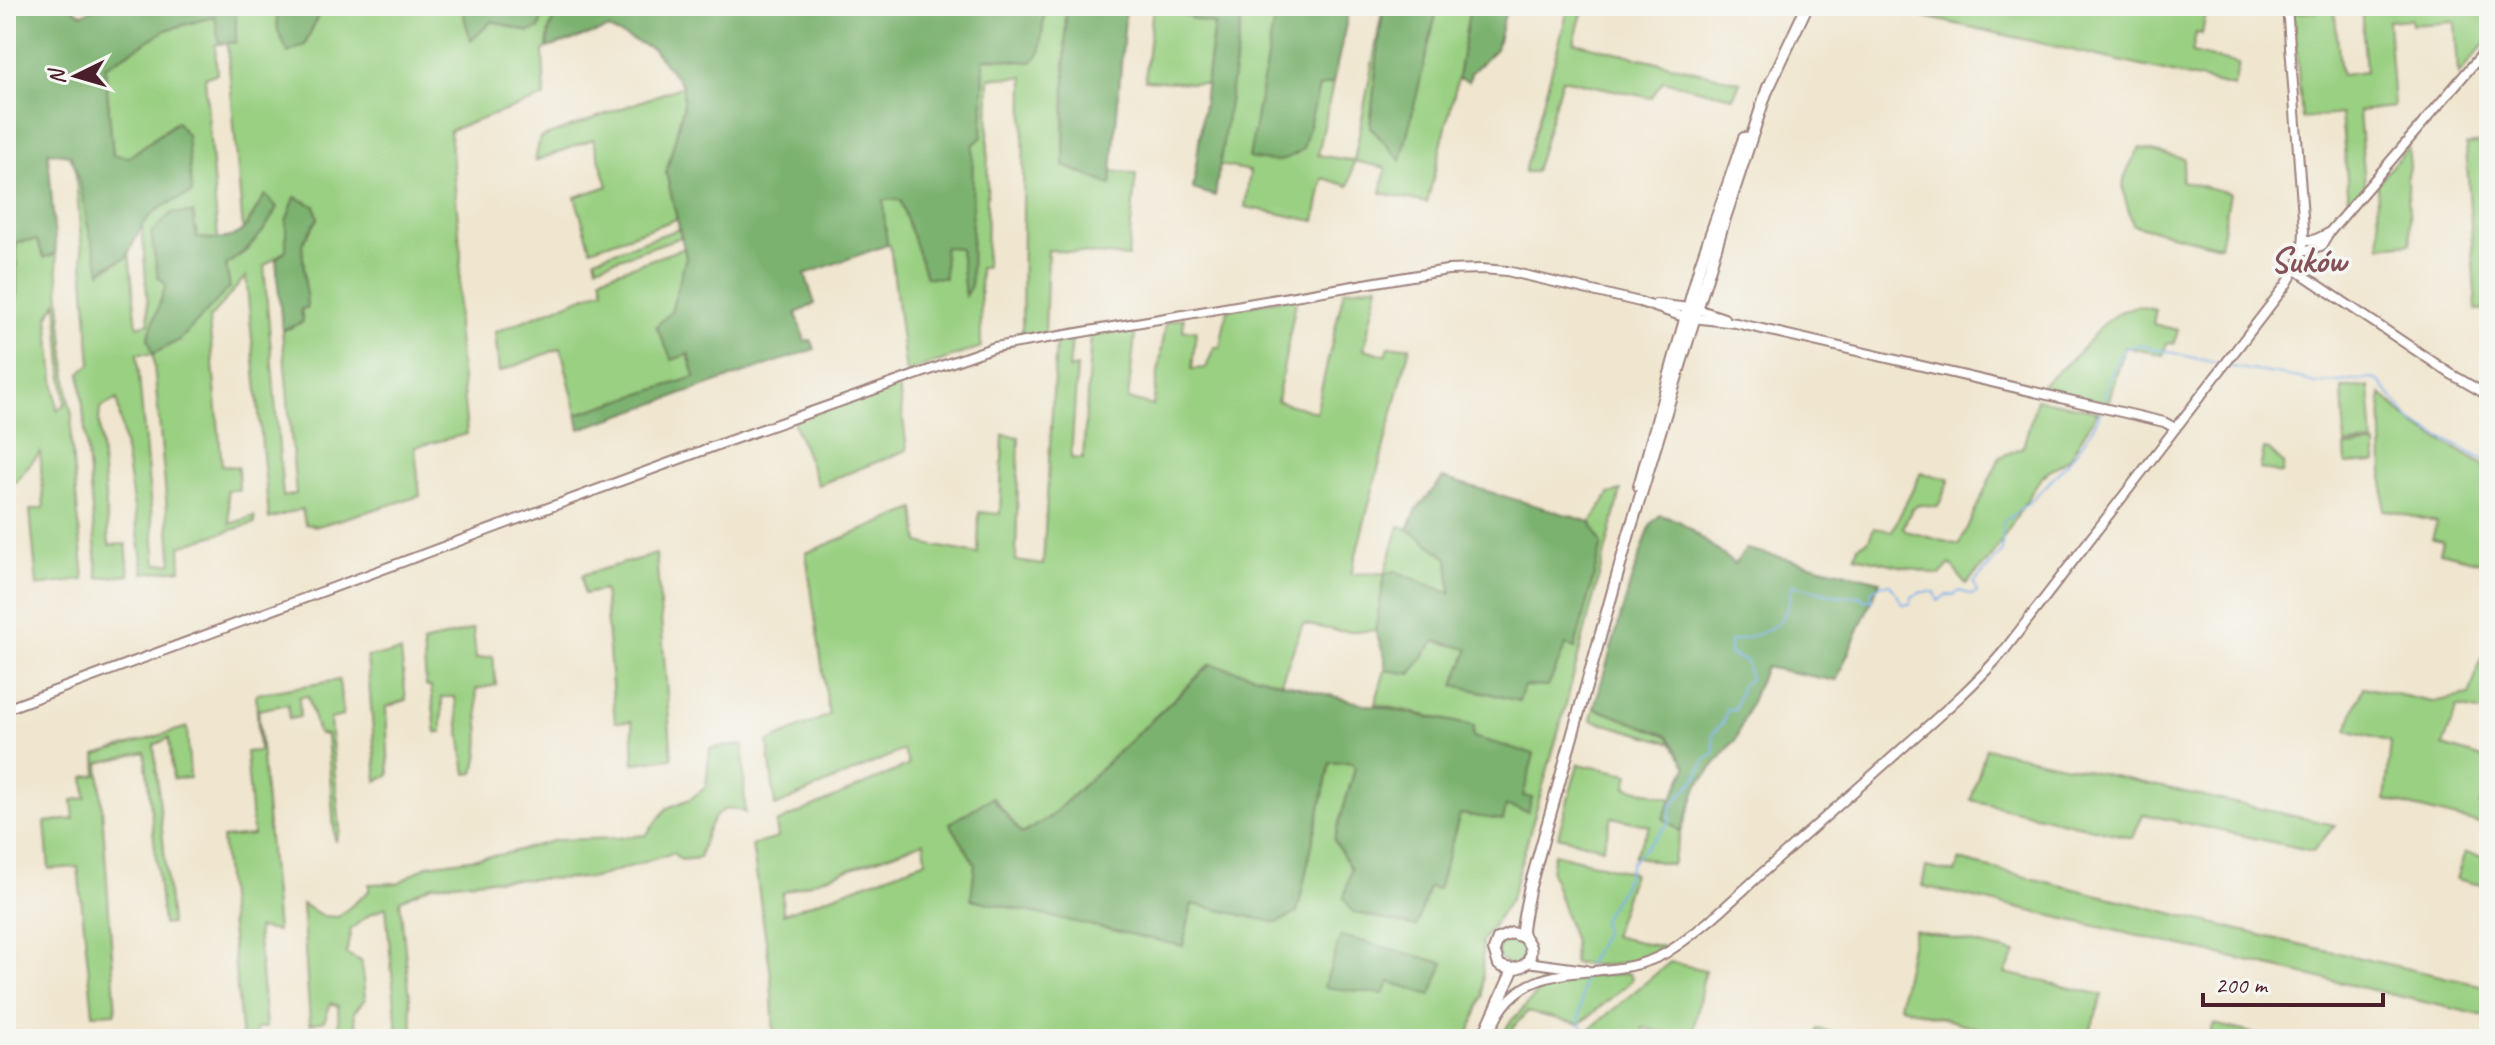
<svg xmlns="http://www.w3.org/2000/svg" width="2495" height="1045" viewBox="0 0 2495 1045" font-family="Caveat,sans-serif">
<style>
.green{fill:#9ad082;stroke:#727856;stroke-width:2;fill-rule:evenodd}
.forest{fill:#7bb270;stroke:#62684e;stroke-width:2}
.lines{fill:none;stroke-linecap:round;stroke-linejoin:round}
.stream{stroke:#7eb2eb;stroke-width:2}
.minor-casing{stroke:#9d827d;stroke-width:12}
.major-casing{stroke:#9d827d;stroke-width:14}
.minor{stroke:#fff;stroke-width:8}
.major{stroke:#fff;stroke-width:10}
.labels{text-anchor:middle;stroke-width:7;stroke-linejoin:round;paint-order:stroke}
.quarter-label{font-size:36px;font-weight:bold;fill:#845258;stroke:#f6f6f2}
</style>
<rect width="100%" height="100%" fill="#f6f6f2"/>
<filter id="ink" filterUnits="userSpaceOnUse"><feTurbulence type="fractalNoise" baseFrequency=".0125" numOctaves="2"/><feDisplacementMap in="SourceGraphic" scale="16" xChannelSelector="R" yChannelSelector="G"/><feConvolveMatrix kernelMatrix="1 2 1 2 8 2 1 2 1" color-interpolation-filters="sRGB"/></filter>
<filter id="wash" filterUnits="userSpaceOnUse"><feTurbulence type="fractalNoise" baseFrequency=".006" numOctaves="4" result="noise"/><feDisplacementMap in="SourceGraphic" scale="32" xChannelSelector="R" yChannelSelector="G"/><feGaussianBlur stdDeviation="1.8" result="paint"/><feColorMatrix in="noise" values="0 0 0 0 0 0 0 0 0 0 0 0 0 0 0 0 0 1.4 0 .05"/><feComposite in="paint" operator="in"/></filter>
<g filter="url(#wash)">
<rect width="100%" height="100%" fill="#f0e6cf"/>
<g class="green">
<path d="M236,6H276L278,31L305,45L322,6H461L471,40L492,21L529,32L543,6H560L557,8L549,31L547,48L543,51L545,97L450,130L461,255L457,327L467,434L415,447L420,496L318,526L305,524L302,509L269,519L246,276L209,319L222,466L238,467L239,490H227L230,524L254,516L255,523L180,546L181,569L144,573L117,399L100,408L99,421L109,545L126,544L129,575L98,578L80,373L91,364L75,165L80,177L87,222L101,271L126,258L129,252L137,326L149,323L142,225L156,208L192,193L176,122L129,157L113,156L105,67L166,30L216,16L219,44L215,45L217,74L205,77L218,239L197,238L193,213L148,338L154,353L206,310L229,287L226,265L249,249L265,195L243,231L227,43L236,42ZM295,198L315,206L318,219L302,244L307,307L301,309L291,328L282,330L296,494L283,497L264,266L286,250V221ZM137,354H153L172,563L156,564Z"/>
<path d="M1045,6H1066L1064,166L1111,184L1112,171L1136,174L1128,257L1048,250L1045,334L1022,338L1024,77L989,78L986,268H980L981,347L906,373L890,245H887L882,200H900L912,231L944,246L960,248L965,295L973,145L982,137L984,58H1008L1017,62L1040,53Z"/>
<path d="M1153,6L1214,23L1206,84L1145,80Z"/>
<path d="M1438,6H1470L1458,78L1427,203L1381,193L1386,168L1354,161L1349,186L1323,178L1315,221L1245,207L1250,171L1219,165L1242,16L1274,19L1265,83L1302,149L1319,87L1333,83L1318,155L1354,161L1382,12L1370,127L1400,160Z"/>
<path d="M1569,6H1584L1574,42L1741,82L1733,97L1663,81L1651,98L1562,79L1535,172H1524Z"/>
<path d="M1877,6H2207L2202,34L2196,33L2192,53L2239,64L2234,87Z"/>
<path d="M2315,6H2334L2341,75L2366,72L2361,6H2489V39L2458,75L2455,22L2412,25L2411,19L2388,21L2394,107L2359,111L2365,186L2349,201L2341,114L2302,118L2293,13L2315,12Z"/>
<path d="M683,86V108L666,173L677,219L591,249L575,197L608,186L593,139L535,161L540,138Z"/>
<path d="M2489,142V309L2476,310L2466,145Z"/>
<path d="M2408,146L2410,168L2407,179L2411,243L2380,246L2377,184Z"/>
<path d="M2140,148L2185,159L2181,181L2230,193L2220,246L2133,225C2121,185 2117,184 2140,148Z"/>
<path d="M679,229L681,237L597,266L595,258Z"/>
<path d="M37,240L51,257L56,253L69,402L72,414L71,440L84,580L37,586L30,510L44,508L40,452L15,482L6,486L8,389L6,387V257L11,301H16L17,242ZM57,302L65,404L57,410L48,317Z"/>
<path d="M684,248L686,257L671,312L696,377L577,414L561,348L499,372L495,332L604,289L601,277Z"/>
<path d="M1378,285L1364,349L1386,355L1389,347L1410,346L1351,574L1385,573L1399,526L1408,529L1448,558L1451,595L1395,571L1386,573L1375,631H1338L1303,624L1281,682L1210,664L1050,817L1022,834L993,797L950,823L975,864L971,899L1183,945L1192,904L1297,913L1330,763L1353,762L1355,768L1334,840L1438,889L1460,814L1503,820L1506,806L1523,796L1473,737L1474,726L1375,704L1385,670L1411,674C1421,662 1424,651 1436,641L1469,649L1455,685L1524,686L1566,645L1575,648L1602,544L1591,522L1609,494L1621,491L1564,712L1511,898L1482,942L1483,995L1467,1039H774L771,975L752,845L778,838L776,823L909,765L903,750L775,806L768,742L829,715L806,553L915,509L919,543L978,554L979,512L1000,514L1003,435L1019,437L1016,561L1043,565L1056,341L1072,339L1069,369L1077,367L1071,458L1083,459L1091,334L1136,326L1128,399L1153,406L1166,322L1184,318L1183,331L1196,330L1192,369L1206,368L1214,347H1220L1227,310L1297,296L1277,401L1316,412L1344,290ZM924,842L926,861L783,914L782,893Z"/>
<path d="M2137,306L2156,310L2153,324L2178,330L2174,344L2167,343L2163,355L2125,347L2108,403L2041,386C2053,375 2067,364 2079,352C2099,330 2106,314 2137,306Z"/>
<path d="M899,386L907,450L818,485L793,421Z"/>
<path d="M2369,387L2373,443L2345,445L2342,388Z"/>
<path d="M2381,394L2415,425L2483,465L2489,480V564L2440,552L2443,541L2432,539L2437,522L2384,510Z"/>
<path d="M2037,399L2098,411L2069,458L2041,477L1991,558L1966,584L1950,564L1940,575L1855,556L1858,546L1868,541L1874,528L1892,531L1921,473L1950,479L1938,507L1918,504L1912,509L1903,527L1906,531L1959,545L2000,457L2023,447Z"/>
<path d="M2376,445V462L2346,464L2345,447Z"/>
<path d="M2264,449L2269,450L2284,464L2282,474L2260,469Z"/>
<path d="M656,554L672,758L634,763L632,721L615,722L604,590L584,594L582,575Z"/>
<path d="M473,629L476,659L493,656L496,685L476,689C478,717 484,746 474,773L466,774L455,697H442V732L436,733L431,687L426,686L423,643Z"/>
<path d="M2489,637V713L2457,707L2443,746L2489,760V773L2480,805L2489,808V826L2385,800L2391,742L2347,730L2363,687L2432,702L2469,695Z"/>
<path d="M401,652L406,700L386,707L389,775L377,781L367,657Z"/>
<path d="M339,680L343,716L330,719L340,830L335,842L327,735L318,734L308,696L299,697L300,717L289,719L288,704L258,710L277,931L257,928L266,1027L256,1029V1039H242L222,838L253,835L246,752L259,751L256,694Z"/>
<path d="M1594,708L1668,736L1672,743L1591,720Z"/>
<path d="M187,727L190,778L173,779L169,738L154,745L171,924L163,925L145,752L99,763L116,1013L93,1014L78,867L49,869L45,822L74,819L72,800L86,798L84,777L97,775L96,755Z"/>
<path d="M743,745L745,813C715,795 704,836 699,858L681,860L673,853L594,878L486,880L432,885L400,900L414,1039H398L386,907L370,914L351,929L346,954L361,961L365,999L354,1012L358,1039H339L338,1006L331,1003L324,1021L310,1024L302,904L323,916L338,917L369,891V884L398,883L428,865L504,854L556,840L617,838L646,835L667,808L690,799L706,787L710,748Z"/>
<path d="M1986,748L2335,825L2313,851L2143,814L2133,838L1971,800Z"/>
<path d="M1578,764L1629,774L1626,787L1672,798L1663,818L1681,832L1672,865L1634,856L1650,826L1612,817L1603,848L1558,836Z"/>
<path d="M1554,853L1633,873L1613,936L1666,948C1636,964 1607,969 1573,963L1574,942L1551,871Z"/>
<path d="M2465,853L2489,858V887L2456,879Z"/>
<path d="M1959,860L2268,937L2489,987V1017L1922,886L1926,867L1955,873Z"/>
<path d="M1914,930L2016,953L2005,973L2103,995L2087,1039H2042L1994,1029L1995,1039H1982L1985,1030L1899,1006Z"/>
<circle cx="1512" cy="951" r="14"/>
<path d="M1670,962L1705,970L1692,1039L1643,1028L1641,1039H1578Z"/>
<path d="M1629,973L1632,977L1630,982L1580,1024L1527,1012L1515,1025L1508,1039H1500L1510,1022L1540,991V981Z"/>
<path d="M2214,1024L2276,1039H2207Z"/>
<path d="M1818,1029L1863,1039H1816Z"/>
</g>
<g class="forest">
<path d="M6,6H74L73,9L82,14L100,6H236V42L219,44L215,16L166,30L105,67L113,155L129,157L177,122L187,135L192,193C146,213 148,213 126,258L106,266L101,272C96,255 91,239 87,222C82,198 81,177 70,155L48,152L56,253L44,258L37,240L17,242V301H11L6,257Z"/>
<path d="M276,6H322L305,45L288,53L278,31Z"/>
<path d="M461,6H545L539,29L529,32L492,21L471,41Z"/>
<path d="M560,6H1045L1040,53L1032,62C1015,62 1001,57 984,59L982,137L973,145L971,286L965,296L960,248L944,247L945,278L926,277L900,200H883L887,245L805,274L815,304L796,313L805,341L811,340L815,349L580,429L577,414L695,377L689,354L672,360L656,326L671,312L686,257L666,173L683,108V86L653,49L608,29L547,48L549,31L557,8Z"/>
<path d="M1066,6H1126L1111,185L1064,166Z"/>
<path d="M1191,6H1350L1333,83L1319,87L1303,149C1281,164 1275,163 1249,158L1274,19L1242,16L1215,196L1193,189L1214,24L1190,18Z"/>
<path d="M1383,6H1438L1401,161L1370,127Z"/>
<path d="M1470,6H1507L1496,49L1471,73L1469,82L1458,78Z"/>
<path d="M265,195L277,207C265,233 250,248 226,265L230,287L180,340L153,354L148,338L166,284L158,277L151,233L172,213H193L197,238C244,243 243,231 265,195Z"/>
<path d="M295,197L315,206L318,218L302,244L307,308L301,309L303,322L282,330L276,259L286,250V221Z"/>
<path d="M1443,478L1591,522L1602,544L1575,648L1566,645L1548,687L1524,686L1519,701L1454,685L1469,649L1436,641C1424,651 1421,662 1411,674L1385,670V657L1375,631L1385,573L1395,571L1451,594L1448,558L1408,529L1417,509Z"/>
<path d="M1660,515L1679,521L1735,564L1746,549L1880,581L1836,681L1765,667L1736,739L1698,785L1681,832L1663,818L1687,767L1668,736L1594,708L1631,581L1651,524Z"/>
<path d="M1211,664L1360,703L1474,726L1473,737L1534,754L1523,796L1532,798L1528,812L1506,806L1503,820L1460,814L1438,889L1429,887L1416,927L1353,912L1344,898L1351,869L1334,840L1355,769L1352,762L1330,763L1297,913L1277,923L1192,904L1183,946L971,899L975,864L950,823L992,797L1022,834L1050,817Z"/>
<path d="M1341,936L1444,963L1431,995L1390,982L1383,994L1324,987Z"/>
</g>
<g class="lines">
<g class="stream">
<path d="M2226,366L2300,378L2314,384L2372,379L2379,381L2411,421L2489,463"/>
<path d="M2103,403L2108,381L2119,356L2126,348L2140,345L2220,364"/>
<path d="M1587,966L1604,933L1602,920L1623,886L1632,862L1669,823L1671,806L1697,777L1705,760L1714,754L1713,734L1724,721L1727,709H1735L1742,685L1750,679L1746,662L1730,654V642C1766,632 1790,629 1791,585C1813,588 1837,599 1860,596L1864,600L1872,601L1871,591L1883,584H1890L1903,604H1910L1912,597L1922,592H1935L1938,601L1946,595H1954L1960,591L1972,595L1977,593L1974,583L2002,552L2003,522C2034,502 2090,445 2101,409"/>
<path d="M1584,976L1579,1021L1590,1039"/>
</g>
</g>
</g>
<g filter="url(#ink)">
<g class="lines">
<g class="minor-casing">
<g id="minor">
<path d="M2304,240H2314L2327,234"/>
<path d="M2303,251L2321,246L2328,234L2489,46"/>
<path d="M2296,270L2451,374L2489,396"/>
<path d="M1656,304L1697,309L1724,318"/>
<path d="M6,709L723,443L995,347L1447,270L1482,269L1507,271L1640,302L1684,317L1736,323L2164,422L2175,428"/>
<path d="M1527,962L1586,970"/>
<path d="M1494,1023C1528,950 1607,987 1666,953C1705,929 1743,889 1778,859C1821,821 1864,783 1906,745C1940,715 1974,686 2003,652L2286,285C2298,266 2304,252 2304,230L2287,6"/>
</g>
</g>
<g class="major-casing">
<g id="major">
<path d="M1767,91L1807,6"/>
<path d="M1639,486L1700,265L1744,138"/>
<path d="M1523,937L1512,933L1498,939L1494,950L1499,965C1513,973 1534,967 1530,947C1528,940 1522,938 1522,930C1523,917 1527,903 1529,890L1628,537L1725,218L1768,87"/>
<path d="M1482,1039L1513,970"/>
</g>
</g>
<use href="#minor" class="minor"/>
<use href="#major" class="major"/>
</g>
</g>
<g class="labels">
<g class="quarter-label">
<text x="2308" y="272">Suków</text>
</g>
</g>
<rect width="2495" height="1045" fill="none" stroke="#f6f6f2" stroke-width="32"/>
<g transform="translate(76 76) rotate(265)" stroke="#f6f6f2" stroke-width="6" paint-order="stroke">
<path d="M0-6L14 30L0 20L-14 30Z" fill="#4a1f2b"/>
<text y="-12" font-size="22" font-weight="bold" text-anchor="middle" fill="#4a1f2b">N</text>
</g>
<path d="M2203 993v12h180v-12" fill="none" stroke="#4a1f2b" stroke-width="4"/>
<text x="2215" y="993" font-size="24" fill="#4a1f2b" stroke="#f6f6f2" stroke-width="6" paint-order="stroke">200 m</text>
</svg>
